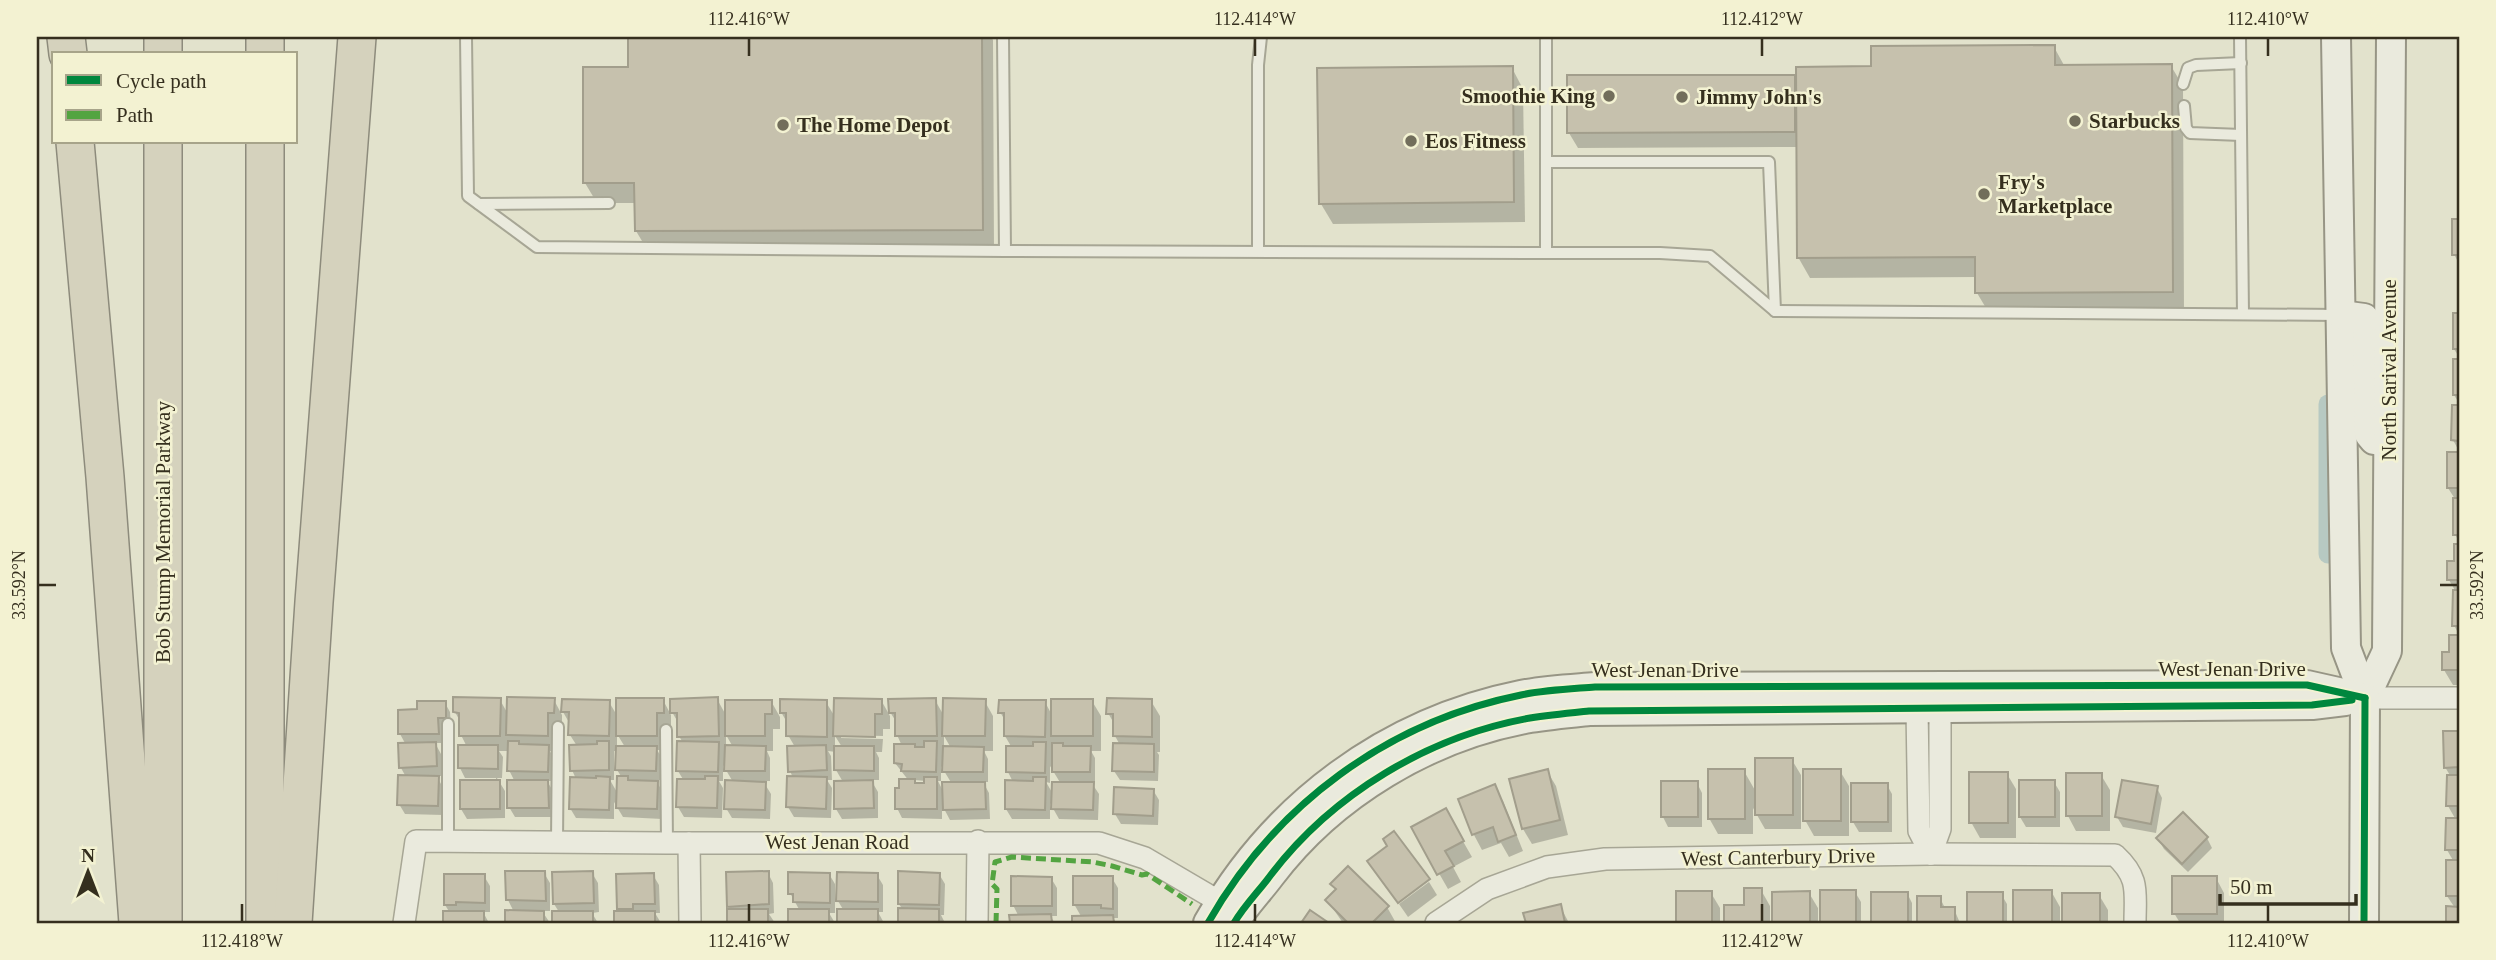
<svg xmlns="http://www.w3.org/2000/svg" width="2496" height="960" viewBox="0 0 2496 960" font-family="'Times New Roman',serif">
<style>
.shadow{fill:#0003;fill-rule:evenodd}
.lines{fill:none;stroke-linecap:round;stroke-linejoin:round}
.canal{stroke:#b7c9c2;stroke-width:19}
.building{fill:#c6c1ad;stroke:#a29e8c;stroke-width:2}
.lane-casing{stroke:#a7a695;stroke-width:14}
.street-casing{stroke:#a7a695;stroke-width:24}
.secondary-casing{stroke:#979585;stroke-width:32}
.highway-casing{stroke:#8d8b7c;stroke-width:40}
.lane{stroke:#eaeadd;stroke-width:10}
.street{stroke:#eaeadd;stroke-width:21}
.secondary{stroke:#eaeadd;stroke-width:28}
.highway{stroke:#d5d2bd;stroke-width:37}
.quiet{stroke:#53a441;stroke-width:5;stroke-dasharray:10 5;stroke-linecap:butt}
.cycleway-casing{stroke:#f3f2d2;stroke-width:11}
.cycleway{stroke:#00873e;stroke-width:7}
.ticks{fill:none;stroke:#352f1e;stroke-width:2.5}
.poi-dot{fill:#726e5b;stroke:#f3f2d2;stroke-width:2.5}
.labels{text-anchor:middle;stroke-width:5;stroke-linejoin:round;paint-order:stroke}
.poi-label{font-size:21px;font-weight:bold;fill:#352f1e;stroke:#f3f2d2;text-anchor:start}
.street-label{font-size:21px;fill:#352f1e;stroke:#f3f2d2}
.neatline{fill:none;stroke:#352f1e;stroke-width:2.5}
.ticks-label{font-size:18px;text-anchor:middle;fill:#352f1e}
</style>
<rect width="100%" height="100%" fill="#e2e2cc"/>
<g class="shadow">
<path d="M630,37H991L993,40L994,250L648,251L636,231V203H597L585,183L630,68Z"/>
<path d="M2054,47L2065,67L2171,66L2183,86L2184,312L1989,313L1977,293V277L1810,278L1798,257V147L1578,148L1569,133L1794,77L1797,82L1873,68Z"/>
<path d="M1512,68L1523,89L1525,222L1333,224L1321,204Z"/>
<path d="M2454,220H2459V264L2454,254Z"/>
<path d="M2455,315H2459V357L2454,349Z"/>
<path d="M2455,361H2459V403L2454,395Z"/>
<path d="M2453,407H2459V451L2453,440Z"/>
<path d="M2449,454H2459V542L2455,534V499L2448,488Z"/>
<path d="M2455,546H2459V635L2454,625L2456,592L2449,580L2455,563Z"/>
<path d="M2451,637H2459V685H2453L2444,670L2451,653Z"/>
<path d="M717,699L727,717L771,701L780,717V729H773V751H767L770,758V781H763L771,794L770,819L732,818L726,808L733,782L723,765V781H719L723,788L722,818L684,817L678,807L684,781L678,771L683,743L679,736V724L672,712ZM726,735L733,747H726Z"/>
<path d="M500,700L508,714L554,700L562,715V727L556,751H550L553,757V781H547L553,791V817H515L509,807L515,782L509,770V751H499L503,757L502,778H497L505,791V818L467,819L461,809L496,782V778H465L460,768L467,747L461,735V723L455,712Z"/>
<path d="M663,700L671,715V727H665V750H657L662,758L661,780H656L663,793L662,819L623,817L614,802V819L576,818L570,808L576,779L572,770L577,746L570,735V724L563,712L609,702L618,717ZM617,734L625,747H617ZM614,751H618L616,768L622,778L618,794L610,780H614Z"/>
<path d="M881,700L890,716V729H883V736L841,735V738L883,739L882,752H876L879,758V780H871L878,792V818L842,819L836,809L843,782L836,770V752L828,751L831,756L832,780H827L832,788L831,818L794,817L788,807L793,778L790,771L795,747L788,735V724L781,712L826,702L835,717ZM835,736L842,747H835Z"/>
<path d="M935,700L944,716L984,700L993,716V751H984L988,759V782H983L989,793L990,819L950,820L942,805V819L902,818L897,808L909,781L895,763L902,746L897,735V723L890,712ZM944,736L951,748H944ZM941,766L952,784L944,793L938,781H941ZM914,780L926,781V785H917Z"/>
<path d="M1092,701L1101,716V751H1091L1095,758V782H1091L1099,794L1098,820L1059,819L1050,803V819H1012L1006,809L1013,782L1008,772V748H1012L1005,736L1006,722L1000,712L1045,702L1053,717ZM1050,766L1061,784L1053,794L1046,782L1050,783Z"/>
<path d="M1151,701L1160,716V752H1157L1159,755L1158,781L1120,780L1114,771L1120,745L1115,736V725L1108,713Z"/>
<path d="M445,703L450,712L451,727L443,743H435L441,754L442,776H437L443,788V815L405,814L399,804L406,777L401,768L406,745L400,734L419,711Z"/>
<path d="M2445,733H2459V923H2447L2448,908H2455L2447,896L2454,862L2447,850L2456,820L2448,806L2451,777L2445,767Z"/>
<path d="M1792,760L1801,775V829H1765L1753,808V834H1718L1709,818L1744,771L1756,792Z"/>
<path d="M1547,771L1556,786L1568,835L1532,844L1523,829L1511,780Z"/>
<path d="M1840,771L1849,786V836H1814L1805,820Z"/>
<path d="M2007,774L2016,789V838H1980L1971,822Z"/>
<path d="M2101,775L2110,790V831H2076L2068,816Z"/>
<path d="M2054,782L2060,792V827H2026L2020,817Z"/>
<path d="M1697,783L1702,793V827H1668L1663,817Z"/>
<path d="M1887,785L1892,794V832H1859L1853,822Z"/>
<path d="M1494,786L1503,801L1523,851L1509,857L1501,843L1482,850L1474,835L1460,800Z"/>
<path d="M2157,788L2162,798L2156,833L2123,827L2117,817Z"/>
<path d="M1153,790L1159,800L1158,825L1121,824L1115,814Z"/>
<path d="M1445,810L1472,857L1453,867L1461,882L1448,889L1413,828Z"/>
<path d="M2207,838L2212,848L2188,872L2164,849L2158,839Z"/>
<path d="M544,873L550,883V911H542L550,923H506L507,912H514L508,900Z"/>
<path d="M592,873L598,883L599,912L592,913L598,923H554V912H559L554,904Z"/>
<path d="M768,873L773,883L774,913L769,914L775,923H729V910H731L729,907Z"/>
<path d="M829,874L835,884V913H829L835,923H790V911H800L790,893Z"/>
<path d="M939,874L945,884L944,915H941L945,923H900V910H903L899,904Z"/>
<path d="M653,875L659,885L660,913H655L661,923H616V913H621L619,909Z"/>
<path d="M877,875L883,885V912H878L884,923H838V911H844L838,901Z"/>
<path d="M484,876L490,886V912H483L489,923H445L444,913H450L445,905Z"/>
<path d="M1051,878L1057,888V916H1050L1055,923H1011V917H1019L1013,905Z"/>
<path d="M1112,878L1118,888V918H1113L1116,923H1073V918H1082L1074,904Z"/>
<path d="M2216,878L2224,893V923H2180L2174,913Z"/>
<path d="M1429,882L1437,895L1408,917L1399,904Z"/>
<path d="M1332,884L1387,907L1396,923H1343L1327,900L1336,891Z"/>
<path d="M1761,890L1770,906V923H1726V907H1746Z"/>
<path d="M2015,891H2051L2060,907V923H2015Z"/>
<path d="M1822,892H1855L1861,902V923H1822Z"/>
<path d="M1677,893H1711L1720,908V923H1677Z"/>
<path d="M1774,893H1809L1818,908V923H1774Z"/>
<path d="M1873,893H1907L1912,903V923H1873Z"/>
<path d="M1969,894H2001L2007,904V923H1969Z"/>
<path d="M2064,895H2099L2108,910V923H2064Z"/>
<path d="M1919,898H1940L1945,908L1954,909L1960,923H1919Z"/>
<path d="M1560,906L1569,923H1527L1525,914Z"/>
</g>
<g class="lines">
<path class="canal" d="M2328,554V404"/>
</g>
<g class="building">
<path d="M628,37H982L983,230L635,231L634,183H583V67H628Z"/>
<path d="M2055,45V65L2172,64L2173,292L1975,293V257L1797,258L1796,67L1871,66V46Z"/>
<path d="M1513,66L1514,202L1319,204L1317,68Z"/>
<path d="M1567,75H1795V132L1567,133Z"/>
<rect x="2452" y="219" width="7" height="36"/>
<rect x="2453" y="313" width="6" height="36"/>
<rect x="2453" y="359" width="6" height="36"/>
<path d="M2452,405H2459V441L2451,440Z"/>
<rect x="2447" y="452" width="12" height="36"/>
<rect x="2453" y="498" width="6" height="37"/>
<path d="M2454,544H2459V580H2447V561H2454Z"/>
<path d="M2453,590H2459V626H2452Z"/>
<path d="M2449,635H2459V670H2442V652H2449Z"/>
<path d="M453,697L501,698L500,736H459V713L453,712Z"/>
<path d="M507,697L555,698L554,713H548V736L506,735Z"/>
<path d="M718,697L719,736L677,737V713H670V699Z"/>
<path d="M616,698H664V713H657V736H616Z"/>
<path d="M834,698L882,699V714H875V737L833,736Z"/>
<path d="M936,698L937,736H895V713H889L888,699Z"/>
<path d="M943,698L986,699L985,736H942Z"/>
<path d="M1107,698L1152,699V737L1113,736V714H1106Z"/>
<path d="M562,699L610,700L609,736L568,735L569,712H561Z"/>
<path d="M780,699L827,700V737L786,736V713H780Z"/>
<rect x="1051" y="699" width="42" height="37"/>
<path d="M725,700H772V714H765V736H725Z"/>
<path d="M999,700H1046L1045,737L1004,736V713H998Z"/>
<path d="M417,701H446V718H438L439,734H398V710L417,709Z"/>
<path d="M2443,731H2459V767L2444,768Z"/>
<path d="M508,741H519V744L549,745L548,772L507,771Z"/>
<path d="M597,741H609V770L570,771L569,745L597,744Z"/>
<path d="M677,741L719,742L718,772L676,771Z"/>
<path d="M924,741H937L936,772L901,771L902,764L894,763V744H915V747H924Z"/>
<path d="M436,742L437,766L399,768L398,743Z"/>
<path d="M1033,742H1046L1045,773L1006,772V746H1033Z"/>
<path d="M1052,743H1063V746H1091L1090,772H1052Z"/>
<path d="M1113,743L1154,744V772L1112,771Z"/>
<path d="M458,745H498V769L458,768Z"/>
<path d="M725,745L766,746L765,771H724Z"/>
<path d="M826,745L827,770L788,772L787,746Z"/>
<path d="M616,746H657L656,771L615,770Z"/>
<path d="M834,746H874V771L834,770Z"/>
<path d="M943,746L984,747L983,772H942Z"/>
<rect x="1755" y="758" width="38" height="57"/>
<path d="M1548,769L1560,820L1522,829L1509,779Z"/>
<rect x="1708" y="769" width="37" height="50"/>
<rect x="1803" y="769" width="38" height="52"/>
<rect x="1969" y="772" width="39" height="51"/>
<rect x="2066" y="773" width="36" height="43"/>
<path d="M398,775L439,776L438,806L397,805Z"/>
<path d="M2447,775H2459V806H2446Z"/>
<path d="M596,776L610,777L609,810L569,809L570,777L596,778Z"/>
<path d="M617,776H628V780L658,781L657,809L616,808Z"/>
<path d="M705,776H718L717,808L676,807L677,779H705Z"/>
<path d="M787,776L827,777L826,809L786,807Z"/>
<path d="M924,777H937V809H895V788H899V779H915V783H924Z"/>
<path d="M1033,777H1046L1045,810L1005,809V780L1033,781Z"/>
<rect x="460" y="780" width="40" height="29"/>
<path d="M507,780H548L549,808H507Z"/>
<path d="M725,780L766,782L765,810L724,809Z"/>
<path d="M873,780L874,808L834,809V781Z"/>
<rect x="2019" y="780" width="36" height="37"/>
<path d="M2122,780L2158,786L2151,824L2115,817Z"/>
<rect x="1661" y="781" width="37" height="36"/>
<path d="M942,782H985L986,809L943,810Z"/>
<path d="M1052,782H1094L1093,810L1051,809Z"/>
<rect x="1851" y="783" width="37" height="39"/>
<path d="M1495,784L1516,835L1498,842L1493,827L1472,835L1458,799Z"/>
<path d="M1114,787L1154,789L1153,816L1113,814Z"/>
<path d="M1446,808L1464,841L1445,851L1454,866L1437,875L1411,827Z"/>
<path d="M2183,812L2208,837L2182,864L2156,838Z"/>
<path d="M2446,818H2459V850H2445Z"/>
<path d="M1394,831L1430,879L1398,903L1367,861L1387,846L1383,839Z"/>
<rect x="2446" y="860" width="13" height="36"/>
<path d="M1348,866L1389,906L1372,923H1348L1325,900L1336,889L1330,884Z"/>
<path d="M505,871H545L546,901L506,900Z"/>
<path d="M593,871L594,903L553,904L552,872Z"/>
<path d="M769,871V904L727,907L726,872Z"/>
<path d="M898,871L940,873L939,905L898,904Z"/>
<path d="M788,872L830,873V903L793,902V894H788Z"/>
<path d="M837,872L878,873V902L836,901Z"/>
<path d="M654,873L655,904H633V909H617L616,874Z"/>
<path d="M444,874H485V903L456,902V905H444Z"/>
<path d="M1011,876L1052,877V906H1011Z"/>
<path d="M1073,876H1113V909L1101,908V905H1073Z"/>
<rect x="2172" y="876" width="45" height="38"/>
<path d="M1744,888H1762V923H1724V905H1744Z"/>
<rect x="1820" y="890" width="36" height="33"/>
<rect x="2013" y="890" width="39" height="33"/>
<rect x="1676" y="891" width="36" height="32"/>
<path d="M1810,891V923H1772V892Z"/>
<rect x="1871" y="892" width="37" height="31"/>
<rect x="1967" y="892" width="36" height="31"/>
<rect x="2062" y="893" width="38" height="30"/>
<path d="M1917,896H1941V907H1955V923H1917Z"/>
<path d="M1561,904L1565,923H1526L1523,913Z"/>
<path d="M2446,906L2459,907V923H2446Z"/>
<path d="M898,908L939,909V923H898Z"/>
<rect x="727" y="909" width="41" height="14"/>
<rect x="788" y="909" width="41" height="14"/>
<rect x="837" y="909" width="41" height="14"/>
<path d="M505,910L544,911V923H505Z"/>
<path d="M1310,910L1329,923H1301Z"/>
<rect x="443" y="911" width="41" height="12"/>
<rect x="552" y="911" width="41" height="12"/>
<rect x="614" y="911" width="41" height="12"/>
<path d="M1051,914L1052,923H1010L1009,915Z"/>
<path d="M1113,915L1114,923H1072V916Z"/>
</g>
<g class="lines">
<g class="lane-casing">
<g id="lane">
<path d="M466,37L468,196L537,247L1005,251"/>
<path d="M1003,37L1005,251L1546,253"/>
<path d="M1546,37V253H1660L1710,256L1775,311L2339,315"/>
<path d="M2240,37L2243,314"/>
<path d="M2183,84L2188,68L2196,65L2241,63"/>
<path d="M2184,106L2186,128L2190,133L2241,135"/>
<path d="M1546,162H1769L1775,311"/>
<path d="M479,204L609,203"/>
<path d="M1258,251V65L1261,37"/>
<path d="M666,730L667,843"/>
<path d="M448,843V724"/>
<path d="M557,843L558,727"/>
</g>
</g>
<g class="street-casing">
<g id="street">
<path d="M1924,695L1917,709L1919,831L1931,854"/>
<path d="M2365,698H2459"/>
<path d="M689,843L690,923"/>
<path d="M1931,854L1940,829V709L1932,695"/>
<path d="M404,923L416,841L667,843H1099L1145,858L1232,909"/>
<path d="M977,923L978,841"/>
<path d="M1436,923L1487,889L1547,867L1605,859L1931,854L2115,855C2140,878 2135,892 2135,923"/>
</g>
</g>
<g class="secondary-casing">
<g id="secondary">
<path d="M2336,37L2346,648L2365,698L2364,923"/>
<path d="M2341,315L2364,318L2367,322L2369,434L2374,440L2388,442"/>
<path d="M2365,698L2387,651L2391,37"/>
<path d="M1208,923C1275,805 1387,722 1521,695C1545,690 1570,689 1595,687L2307,685L2365,698"/>
<path d="M1234,923C1244,906 1258,892 1270,876C1332,794 1429,736 1530,718C1550,715 1570,713 1589,711L2312,705L2345,701"/>
</g>
</g>
<g class="highway-casing">
<g id="highway">
<path d="M66,37L68,54"/>
<path d="M163,37V54"/>
<path d="M265,37V54"/>
<path d="M75,142L105,477L138,923"/>
<path d="M163,142V923"/>
<path d="M265,142V923"/>
<path d="M293,923L314,602L357,37"/>
</g>
</g>
<use href="#lane" class="lane"/>
<use href="#street" class="street"/>
<use href="#secondary" class="secondary"/>
<use href="#highway" class="highway"/>
<path class="quiet" d="M996,923L997,889L992,884L995,862L1012,857L1093,862L1112,866L1142,875L1147,874L1192,904"/>
<g class="cycleway-casing">
<g id="cycleway">
<path d="M1208,923C1275,805 1387,722 1521,695C1545,690 1570,689 1595,687L2307,685L2365,698"/>
<path d="M1234,923C1244,906 1258,892 1270,876C1332,794 1429,736 1530,718C1550,715 1570,713 1589,711L2312,705L2352,700"/>
<path d="M2364,923L2365,698"/>
</g>
</g>
<use href="#cycleway" class="cycleway"/>
</g>
<path class="ticks" d="M749,38V56M1255,38V56M1762,38V56M2268,38V56M38,585H56M2440,585H2458M242,904V922M749,904V922M1255,904V922M1762,904V922M2268,904V922"/>
<g class="poi-dot">
<circle cx="1609" cy="96" r="7"/>
<circle cx="1682" cy="97" r="7"/>
<circle cx="2075" cy="121" r="7"/>
<circle cx="783" cy="125" r="7"/>
<circle cx="1411" cy="141" r="7"/>
<circle cx="1984" cy="194" r="7"/>
</g>
<g class="labels">
<g class="poi-label">
<text x="1595" y="103" text-anchor="end">Smoothie King</text>
<text x="1696" y="104">Jimmy John's</text>
<text x="2089" y="128">Starbucks</text>
<text x="797" y="132">The Home Depot</text>
<text x="1425" y="148">Eos Fitness</text>
<text x="1998" y="189">Fry's<tspan x="1998" dy="24">Marketplace</tspan></text>
</g>
<g class="street-label">
<text transform="translate(2389 370) rotate(-90)" y="7">North Sarival Avenue</text>
<text transform="translate(163 532) rotate(-90)" y="7">Bob Stump Memorial Parkway</text>
<text x="2232" y="676">West Jenan Drive</text>
<text x="1665" y="677">West Jenan Drive</text>
<text x="837" y="849">West Jenan Road</text>
<text transform="translate(1778 857) rotate(-1)" y="7">West Canterbury Drive</text>
</g>
</g>
<rect width="2496" height="960" fill="none" stroke="#f3f2d2" stroke-width="77"/>
<rect x="52" y="52" width="245" height="91" fill="#f3f2d2" stroke="#a7a48a" stroke-width="2"/>
<rect x="66" y="75" width="35" height="10" fill="#00873e" stroke="#a7a48a" stroke-width="2"/>
<text x="116" y="88" font-size="21" fill="#352f1e">Cycle path</text>
<rect x="66" y="110" width="35" height="10" fill="#53a441" stroke="#a7a48a" stroke-width="2"/>
<text x="116" y="122" font-size="21" fill="#352f1e">Path</text>
<g transform="translate(88 872)" stroke="#f3f2d2" stroke-width="5" paint-order="stroke">
<path d="M0-5L12 26L0 18L-12 26Z" fill="#352f1e"/>
<text y="-10" font-size="19" font-weight="bold" text-anchor="middle" fill="#352f1e">N</text>
</g>
<path d="M2220 894v10h136v-10" fill="none" stroke="#352f1e" stroke-width="3.5"/>
<text x="2230" y="894" font-size="21" fill="#352f1e" stroke="#f3f2d2" stroke-width="5" paint-order="stroke">50 m</text>
<rect x="38" y="38" width="2420" height="884" class="neatline"/>
<g class="ticks-label">
<text x="749" y="25">112.416°W</text>
<text x="1255" y="25">112.414°W</text>
<text x="1762" y="25">112.412°W</text>
<text x="2268" y="25">112.410°W</text>
<text transform="translate(19 585) rotate(-90)" y="6">33.592°N</text>
<text transform="translate(2477 585) rotate(-90)" y="6">33.592°N</text>
<text x="242" y="947">112.418°W</text>
<text x="749" y="947">112.416°W</text>
<text x="1255" y="947">112.414°W</text>
<text x="1762" y="947">112.412°W</text>
<text x="2268" y="947">112.410°W</text>
</g>
</svg>
